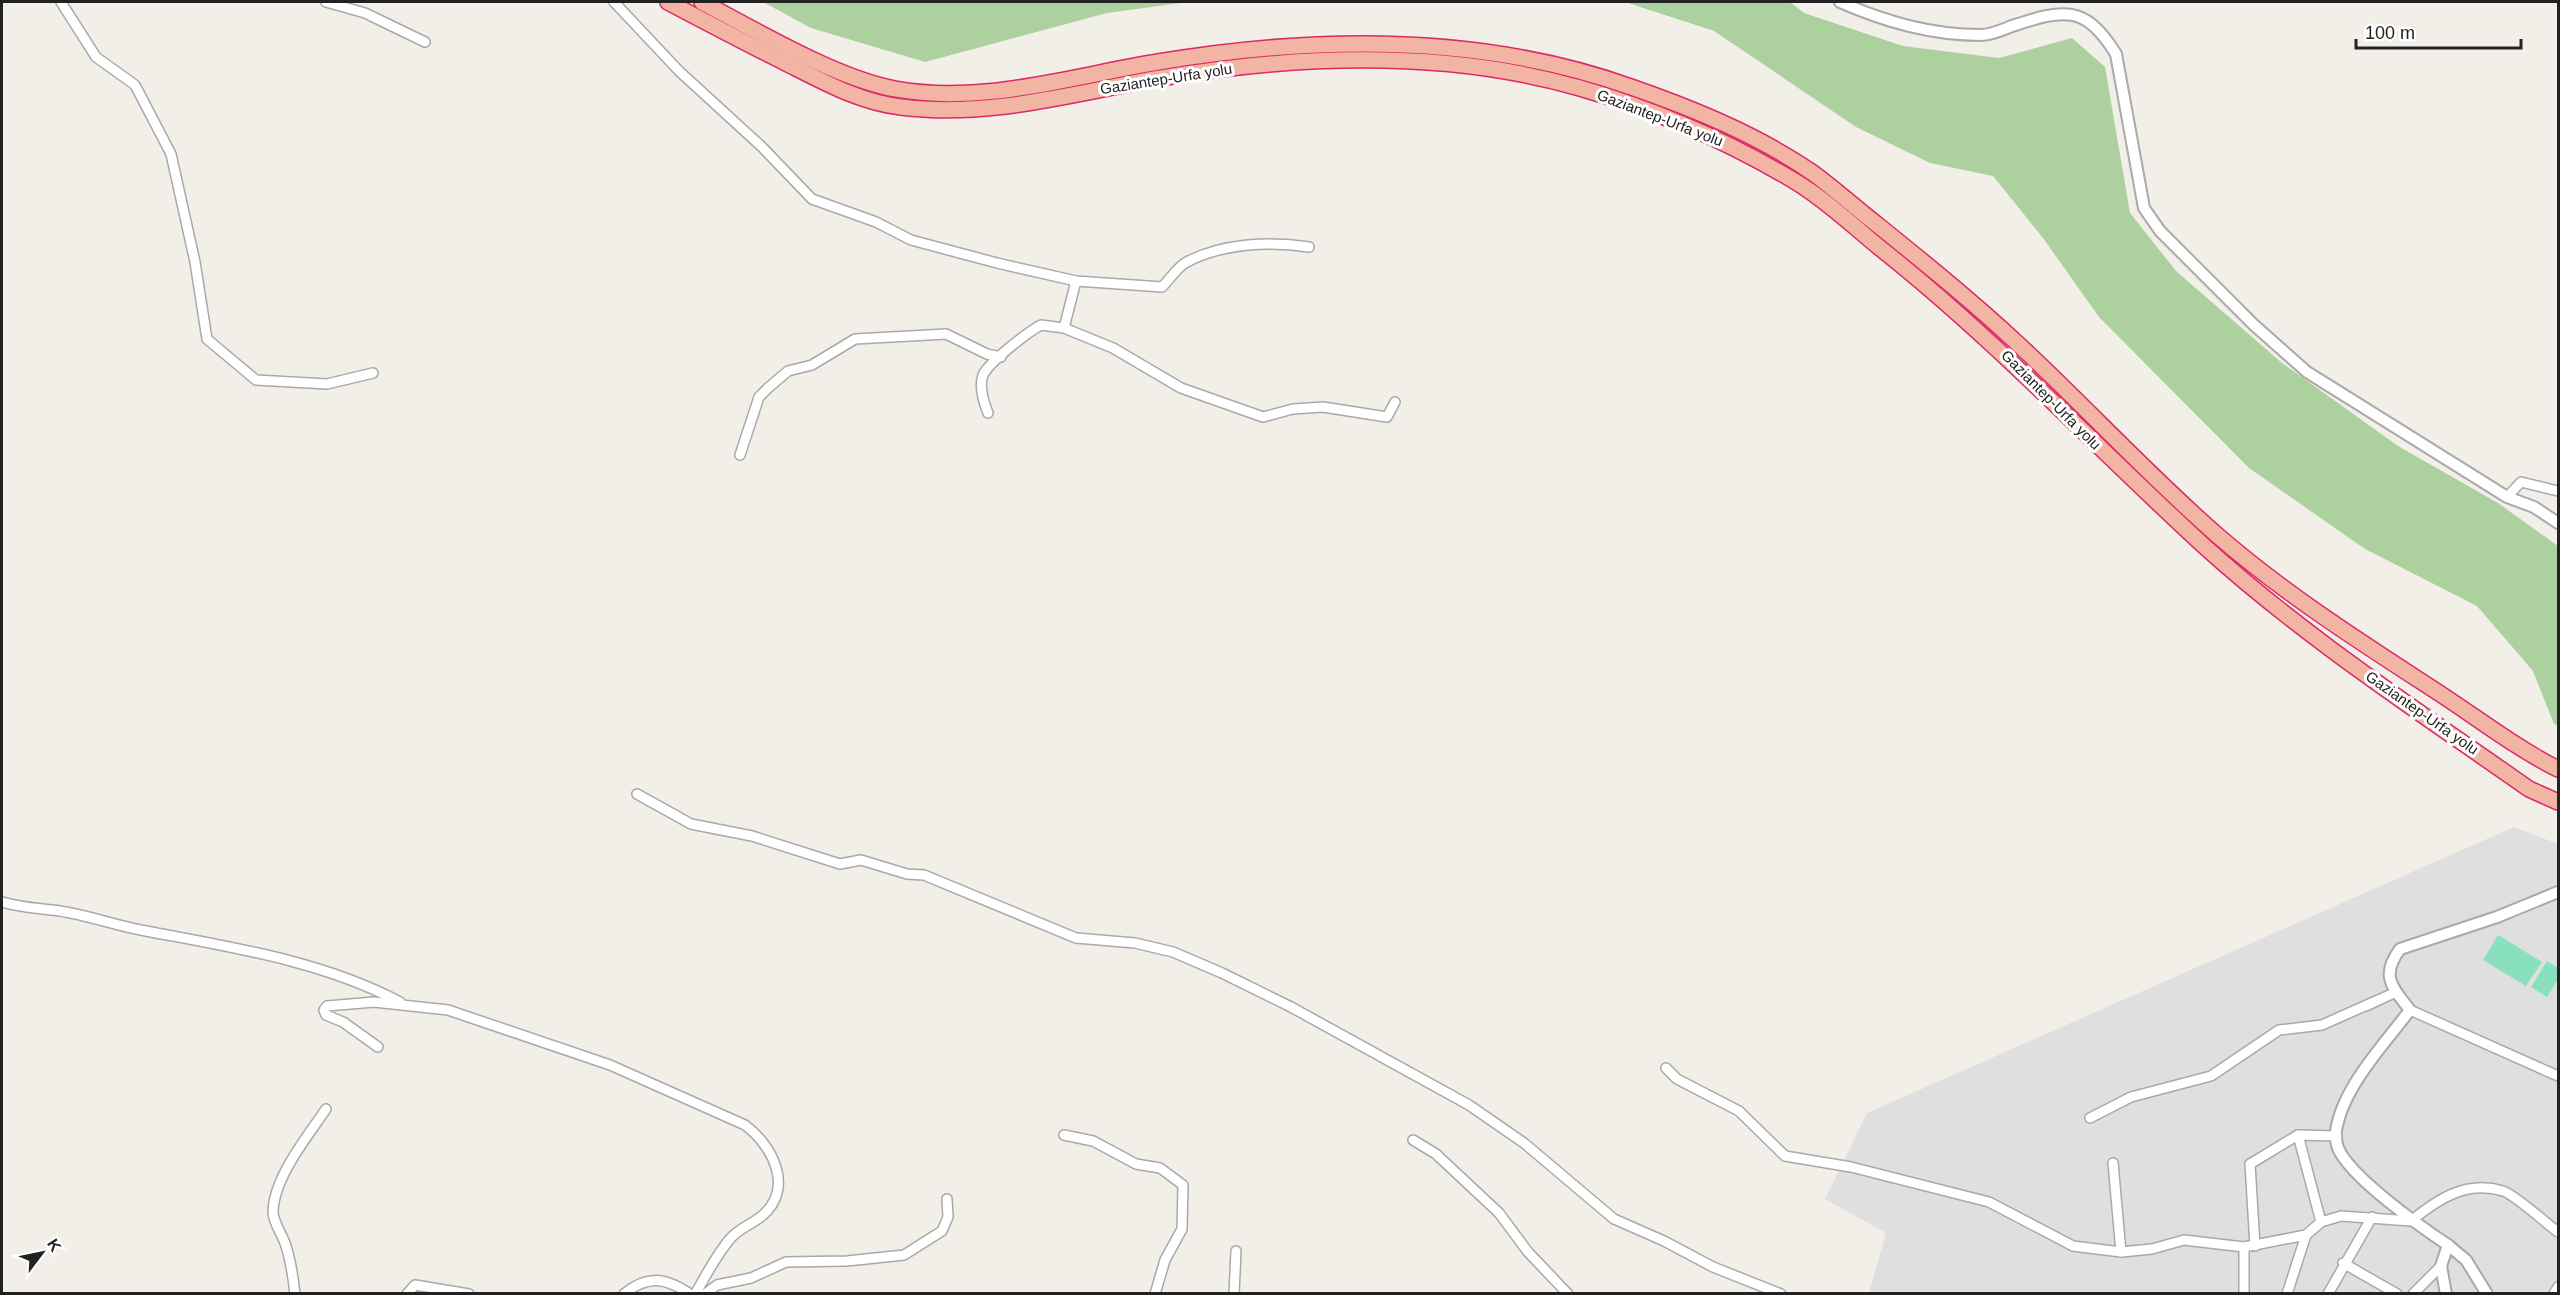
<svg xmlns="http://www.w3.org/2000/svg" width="2560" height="1295" viewBox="0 0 2560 1295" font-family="Arial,sans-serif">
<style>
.residential{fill:#e0dfdf}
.forest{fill:#add19e}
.pitch{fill:#88e0be}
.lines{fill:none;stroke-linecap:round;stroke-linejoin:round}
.minor-casing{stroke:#a9a9a9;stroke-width:12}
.tertiary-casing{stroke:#a9a9a9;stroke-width:14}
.trunk-casing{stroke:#dc2a67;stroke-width:18}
.minor{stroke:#fff;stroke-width:9}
.tertiary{stroke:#fff;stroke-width:10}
.trunk{stroke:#f2b4a3;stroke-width:15}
.labels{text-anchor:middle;stroke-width:6;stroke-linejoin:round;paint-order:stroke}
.street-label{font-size:15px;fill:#222;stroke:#fff}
</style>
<rect width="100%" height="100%" fill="#f2efe9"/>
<path class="residential" d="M2514,827L2558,844V1293H1869L1886,1233L1825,1199L1867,1113Z"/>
<g class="forest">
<path d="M763,2H1188L1107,13L925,62L811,28Z"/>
<path d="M1625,2H1790L1804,13L1903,46L1999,58L2072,38L2105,67L2130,213L2176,271L2282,363L2398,446L2498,503L2558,546V726L2554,724L2533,671L2477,606L2365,549L2249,468L2099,317L2043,238L1993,176L1930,163L1856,127L1714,31Z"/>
</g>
<g class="pitch">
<path d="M2498,935L2542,962L2526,986L2483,960Z"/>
<path d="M2547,961L2558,968V979L2547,997L2531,987Z"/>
</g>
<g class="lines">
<g class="minor-casing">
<g id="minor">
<path d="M61,2L96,57L135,85L171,154L195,262L207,339L256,380L327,384L373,373"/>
<path d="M326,2L365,13L425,42"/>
<path d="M614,2L679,71L762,147L812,199L876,222L911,240L997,263L1076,281L1064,328"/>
<path d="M1076,281L1162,287C1169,280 1177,268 1185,263C1221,243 1270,241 1309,247"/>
<path d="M988,413C984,403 979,386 983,375C989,362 1028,332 1041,325L1064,328L1113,348L1181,388L1263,417L1293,409L1323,407L1387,417L1395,402"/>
<path d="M740,455L759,397L768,388L788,371L812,365L855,339L946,334L987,354L1001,357"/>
<path d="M2507,497L2521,482L2558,491"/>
<path d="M637,794L691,824L752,836L840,864L861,860L907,874L924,875L1076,938L1135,943L1173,952L1222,973L1291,1007L1469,1105L1524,1143L1614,1219L1664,1241L1713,1267L1781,1294"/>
<path d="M2,902C21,908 40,908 60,911C87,915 114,925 141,930C229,947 320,960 400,1002"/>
<path d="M2410,1010L2558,1076"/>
<path d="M378,1047L343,1022L326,1015L324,1010L327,1006L374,1002L448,1010L610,1065L745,1125C773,1146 794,1188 763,1215C753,1224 739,1228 730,1239C716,1255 706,1276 695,1294"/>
<path d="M1666,1068L1677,1079L1739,1111L1785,1156L1851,1167L1989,1202L2073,1246L2121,1252L2152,1249L2184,1240L2244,1247L2306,1235L2321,1222L2341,1216L2411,1221C2438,1199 2466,1180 2503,1191C2514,1194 2547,1224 2558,1232"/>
<path d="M2090,1118L2131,1097L2211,1076L2279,1030L2322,1025L2396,992L2366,1006"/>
<path d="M1064,1135L1093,1141L1136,1164L1160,1168L1183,1185L1182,1229L1165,1260L1155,1294"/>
<path d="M2298,1135L2321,1222"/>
<path d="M1413,1140L1436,1154L1499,1213L1528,1252L1568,1294"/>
<path d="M2113,1163L2121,1252"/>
<path d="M2255,1246L2250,1164L2298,1135L2337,1136"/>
<path d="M2343,1263L2397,1294"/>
<path d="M295,1294C293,1276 291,1260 285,1243C281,1233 274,1223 273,1213C273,1178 308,1136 326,1109"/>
<path d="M407,1294L415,1285L469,1294"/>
<path d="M624,1294C647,1275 665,1277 690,1294"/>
<path d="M705,1294L717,1285L751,1278L786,1262L847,1261L904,1255L942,1231L948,1217L947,1199"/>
<path d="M1234,1294L1236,1251"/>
<path d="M2244,1294V1247"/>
<path d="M2287,1294L2306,1235"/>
<path d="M2328,1294L2372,1217"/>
<path d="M2413,1294L2441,1266"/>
<path d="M2554,1294L2558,1287"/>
</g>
</g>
<g class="tertiary-casing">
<g id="tertiary">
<path d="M1840,2C1886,22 1931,35 1981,35C1991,35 2002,30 2012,26C2064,9 2085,4 2116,54L2144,208L2160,231L2254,325L2307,372L2507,497L2534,507L2558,523"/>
<path d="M2448,1245C2421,1227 2350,1177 2338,1148C2336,1143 2335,1131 2337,1126C2345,1085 2386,1042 2410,1010C2392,987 2380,976 2400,949L2497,917L2558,892"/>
<path d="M2446,1294L2441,1266L2448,1245L2466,1260L2487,1294"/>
</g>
</g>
<g class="trunk-casing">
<g id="trunk">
<path d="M668,2C706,22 744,42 782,61C820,80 858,102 901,107C988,118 1071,94 1155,79C1294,55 1444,49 1580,88C1656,110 1728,141 1796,182C1826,200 1853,226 1880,248C1995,339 2095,446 2203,545C2303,636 2418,711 2529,789L2558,802"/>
<path d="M702,2C757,31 836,78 895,89C984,105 1072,76 1158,62C1314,36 1480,33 1631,87C1694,109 1758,135 1813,173C1836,190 1857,209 1879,226C1926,264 1973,302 2017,343C2085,406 2147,474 2217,535C2286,595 2365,645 2442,695C2480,720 2518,749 2558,769"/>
</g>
</g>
<use href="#minor" class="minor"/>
<use href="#tertiary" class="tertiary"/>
<use href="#trunk" class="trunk"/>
</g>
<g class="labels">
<g class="street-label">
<text transform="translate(1166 79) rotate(-9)" y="5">Gaziantep-Urfa yolu</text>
<text transform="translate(1660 118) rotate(21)" y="5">Gaziantep-Urfa yolu</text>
<text transform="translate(2051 400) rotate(45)" y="5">Gaziantep-Urfa yolu</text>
<text transform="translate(2422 713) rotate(35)" y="5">Gaziantep-Urfa yolu</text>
</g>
</g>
<rect width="2560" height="1295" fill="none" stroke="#222222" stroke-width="6"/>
<g transform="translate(42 1253) rotate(58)" stroke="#ffffff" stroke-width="4.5" paint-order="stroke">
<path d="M0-4.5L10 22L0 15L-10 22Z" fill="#222222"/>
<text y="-9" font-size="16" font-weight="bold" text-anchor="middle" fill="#222222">K</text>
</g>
<path d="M2356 39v9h165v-9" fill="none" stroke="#222222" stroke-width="3"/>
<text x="2365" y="39" font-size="18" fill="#222222" stroke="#ffffff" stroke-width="4.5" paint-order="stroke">100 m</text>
</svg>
